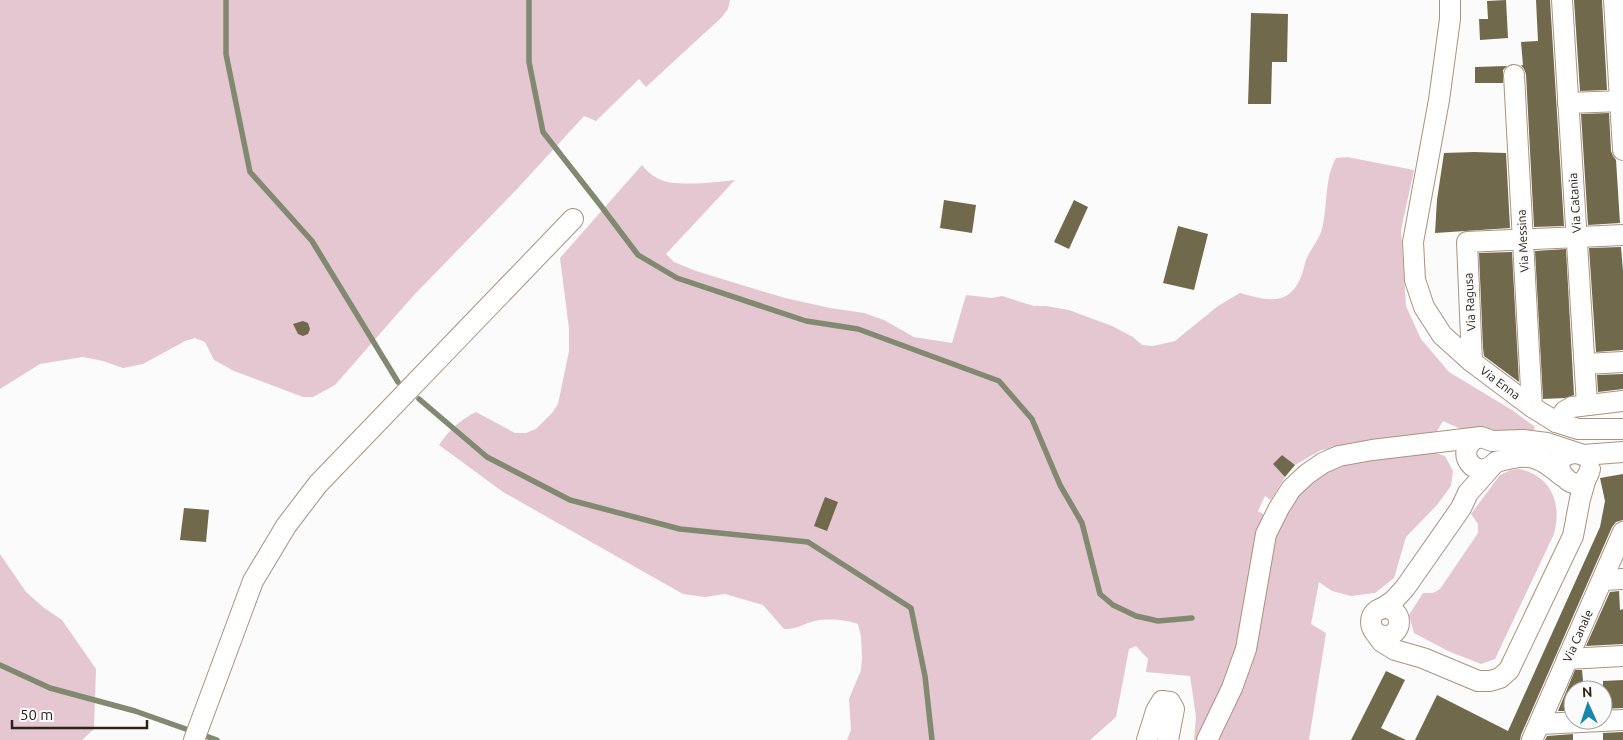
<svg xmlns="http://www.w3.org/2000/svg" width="1623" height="740" viewBox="0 0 1623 740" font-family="Ubuntu,sans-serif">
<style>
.green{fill:#e5c7d1}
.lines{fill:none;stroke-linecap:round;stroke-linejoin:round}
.stream{stroke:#818970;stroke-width:5.5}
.building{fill:#71694b}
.minor-casing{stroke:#ac927c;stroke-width:22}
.minor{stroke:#fff;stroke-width:20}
.labels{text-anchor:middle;stroke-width:5;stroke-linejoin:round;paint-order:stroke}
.street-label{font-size:12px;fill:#2c2219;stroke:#fbfbfb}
</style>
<rect width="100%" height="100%" fill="#fbfbfb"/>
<g class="green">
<path d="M0,0H730L728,9L721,18L646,87L639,79L596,121L584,116L518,188L414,295L335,385L313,397H303L234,371L214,360L205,342L195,338L185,341L143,364L123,368L103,361L83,357L40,364L0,389Z"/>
<path d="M1347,157L1414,170L1401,230L1406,306L1421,339L1449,372L1512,410L1535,427L1533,433L1472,434L1443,421L1434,436L1321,450L1295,465L1282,455L1274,464L1285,477L1271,500L1265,496L1258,511L1265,515L1232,669L1202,740H1194L1196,717L1190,676L1146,672L1148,659L1136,646L1129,649L1116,717L1090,740H847L851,730L849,699L861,670L862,658L861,637L858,624C847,620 827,618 815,621C801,624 800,629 784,629L763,605L725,594L705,597L683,594L503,492L439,445C449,430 460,420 476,412L515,433H526L536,429L552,413L558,404L569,351V329L560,258L642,165C646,170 651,175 657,178C673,188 716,182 735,180L666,254L674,262L696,271L785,298L830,308L864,313L884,320L914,337L952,343L966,295L992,298L1002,296L1034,306H1046L1069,310L1112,326L1133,337L1142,345L1153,346L1175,341L1218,306L1240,293C1264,300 1288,307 1300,279C1303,273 1304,266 1306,260C1310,250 1319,240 1322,229C1328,206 1324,179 1336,158Z"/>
<path d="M1433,452L1445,456L1453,471L1451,486L1437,505L1406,537L1394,578L1375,593L1351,596L1332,591L1319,582L1311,624L1326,633L1309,740H1217L1254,650L1263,612L1274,541L1279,525L1299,490L1337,464Z"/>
<path d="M1519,469C1552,476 1562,504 1554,534L1495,659L1481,664L1476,662L1448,651L1414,633L1409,615L1423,593H1433L1440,589L1478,533V524L1471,514L1500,475L1511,470Z"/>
<path d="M0,554L26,592L43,607L62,620L96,669L94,729L82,740H0Z"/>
</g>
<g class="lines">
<g class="stream">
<path d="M226,0V54L250,172L312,241L398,382"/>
<path d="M529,0V62L543,132L601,206L638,255L677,278L806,321L858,329L999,381L1032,419L1060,485L1082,523L1100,594L1113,605L1136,616L1158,621L1192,618"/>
<path d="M419,399L487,457L570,500L680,529L808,542L911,608L925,676L932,740"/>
<path d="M0,665L50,688L135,711L217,740"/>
</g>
</g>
<g class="building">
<path d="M1506,0L1508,38L1480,40L1479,19H1488L1487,1Z"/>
<path d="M1536,0H1550L1564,226L1534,227L1526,74L1524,69L1521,65H1523L1521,42L1538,41Z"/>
<path d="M1574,0H1602L1607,90L1580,91Z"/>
<path d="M1251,13L1288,14L1287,62H1272L1271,104H1248Z"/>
<path d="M1507,66L1503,70V83H1475V67Z"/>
<path d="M1609,113L1611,151L1613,156L1616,160L1620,223L1588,225L1581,114Z"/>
<path d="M1474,152L1506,153L1510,228L1435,233L1437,200L1444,153Z"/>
<path d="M944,200L976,205L972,233L940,228Z"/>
<path d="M1074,200L1088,207L1069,249L1054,242Z"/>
<path d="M1178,226L1208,234L1194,290L1163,283Z"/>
<path d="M1621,247L1623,271V350L1596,352L1589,248Z"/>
<path d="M1566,249L1574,395L1565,398L1543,399L1535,251Z"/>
<path d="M1512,252L1519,382L1484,356L1483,348L1479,253Z"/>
<path d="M303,321L308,323L310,329L308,334L303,336L298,334L293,324Z"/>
<path d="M1623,374V389L1598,392L1597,375Z"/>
<path d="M1282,455L1295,465L1285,477L1273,464Z"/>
<path d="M1623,474V520L1616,522L1612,527L1521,735L1520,740H1415L1437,695L1508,731L1600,527L1605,501L1600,478Z"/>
<path d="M825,497L838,502L827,531L814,526Z"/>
<path d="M184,508L209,510L206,542L180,540Z"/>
<path d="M1619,591L1620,610L1623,609V644L1586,646L1610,592Z"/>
<path d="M1575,670H1582L1584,690H1573V711H1558Z"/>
<path d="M1386,671L1405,680L1381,728L1406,740H1351Z"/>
<path d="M1623,680V708L1603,709V681Z"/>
<path d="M1623,732V740H1603V733Z"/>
<path d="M1573,734V740H1545L1547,736Z"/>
</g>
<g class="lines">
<g class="minor-casing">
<g id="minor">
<path d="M1450,0V19L1439,100L1413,242L1415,280L1424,307L1442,335L1472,362L1532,407L1556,422L1578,429H1623"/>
<path d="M1562,0L1587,405"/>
<path d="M1614,0L1623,150"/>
<path d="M1514,75L1532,407"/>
<path d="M1568,103L1623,101"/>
<path d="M1472,362L1467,242L1623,235"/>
<path d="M1585,364L1623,362"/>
<path d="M1556,422L1565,411L1572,407L1623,401"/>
<path d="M1477,438C1452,451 1476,483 1495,463"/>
<path d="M1576,453C1536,456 1580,508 1590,469"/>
<path d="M1496,462C1528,453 1537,454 1562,476"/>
<path d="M1603,580L1623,579"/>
<circle cx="1385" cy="622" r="14"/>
<path d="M1381,609L1393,601L1405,588L1461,508L1468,493L1491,467"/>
<path d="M1374,631L1382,642L1395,650L1423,658L1478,681H1490L1500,678L1509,670L1573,536L1580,499L1586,478"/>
<path d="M1567,659L1623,656"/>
<path d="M1540,724L1623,720"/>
<path d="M194,740L253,581L286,526L318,484L573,219"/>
<path d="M1147,740L1156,711L1162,701L1170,702L1174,709L1168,740"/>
<path d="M1207,740L1232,688L1246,649L1266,534L1279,508L1291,489L1307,474L1323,463L1339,456L1372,450L1481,437L1492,441L1523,440L1547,443L1583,455L1623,452"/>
<path d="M1532,740L1623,532"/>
</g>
</g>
<use href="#minor" class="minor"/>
</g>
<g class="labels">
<g class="street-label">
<text transform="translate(1575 203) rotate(-94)" y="4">Via Catania</text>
<text transform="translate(1523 241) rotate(-93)" y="4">Via Messina</text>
<text transform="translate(1470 302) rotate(-93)" y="4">Via Ragusa</text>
<text transform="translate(1500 383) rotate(37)" y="4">Via Enna</text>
<text transform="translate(1578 636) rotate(-66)" y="4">Via Canale</text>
</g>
</g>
<g transform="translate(1588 705) rotate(357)"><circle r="24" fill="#fbfbfb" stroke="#a8a4a1"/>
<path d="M0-4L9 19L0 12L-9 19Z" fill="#1886ad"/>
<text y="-8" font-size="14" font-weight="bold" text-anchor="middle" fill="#2c2219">N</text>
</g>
<path d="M12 720v8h135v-8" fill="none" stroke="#2c2219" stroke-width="2.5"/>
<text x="20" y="720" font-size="15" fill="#2c2219" stroke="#fbfbfb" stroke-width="4" paint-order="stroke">50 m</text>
</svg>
